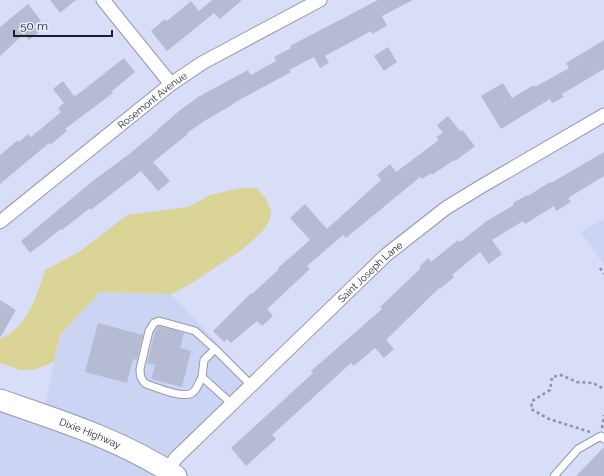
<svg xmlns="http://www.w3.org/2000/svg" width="604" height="476" viewBox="0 0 604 476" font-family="Raleway,sans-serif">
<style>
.built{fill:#ccd4f4}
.green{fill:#dad497}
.building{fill:#b5bbd3}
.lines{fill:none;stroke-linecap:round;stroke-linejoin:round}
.service-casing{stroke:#9298b0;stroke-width:9}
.minor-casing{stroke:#9298b0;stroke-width:15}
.primary-casing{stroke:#9298b0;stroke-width:23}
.path{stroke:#8d91a4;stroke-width:2.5;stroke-dasharray:3 3;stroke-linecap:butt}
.service{stroke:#fff;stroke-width:7}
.minor{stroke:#fff;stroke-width:13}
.primary{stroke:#fff;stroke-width:21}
.labels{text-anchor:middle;stroke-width:3.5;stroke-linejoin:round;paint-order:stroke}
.street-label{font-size:10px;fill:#1d1f28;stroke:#e8ecfb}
</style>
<rect width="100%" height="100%" fill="#d8def7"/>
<g class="built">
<path d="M604,219V265L581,232Z"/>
<path d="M100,292L171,294L254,382L176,458V476H0V400L43,415L60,335Z"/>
</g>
<path class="green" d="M241,188H256L266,198L271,211L270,220L262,232L243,249L192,283L171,294L100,292L60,335L54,362L33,370H20L0,363V339C27,328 37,296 45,270L79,252L127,215L188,207L210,195Z"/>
<g class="building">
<path d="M50,0H76L60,13Z"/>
<path d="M212,0H242L220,19L214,13L167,51L151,31L165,19L167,21L191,1L199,11Z"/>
<path d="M378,0H413L382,16L387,26L372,34L371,31L325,56L329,63L320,68L314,57L289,70L291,72L232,104V105L206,120L187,133L188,134L153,162L170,181L158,191L141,171L91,210L90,208L62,230L61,229L30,253L21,241L94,180L128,155L158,130V129L179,111L198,97L248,70L251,75L276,61L274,57L291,48L290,46Z"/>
<path d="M28,4L41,21L34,26L39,32L29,40L24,34L0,56V27Z"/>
<path d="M604,40V69L562,94L564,97L552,103L550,99L501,129L481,96L503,83L512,98L534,85L535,87L569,68L566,63Z"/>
<path d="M388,47L397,62L384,71L374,56Z"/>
<path d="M124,58L135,72L111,92L113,93L65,129L67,131L50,145L49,143L0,184V155L18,140L19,142L28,134L31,137L61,112L58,108L64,103L53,89L63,81L74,96L77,95Z"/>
<path d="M448,116L460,131L462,130L475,146L455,161L454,160L432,175L431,173L422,179L420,177L346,238L343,235L307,266L310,269L267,309L273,316L262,326L257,321L231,343L227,339L224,342L213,331L251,293L252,294L279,269L278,268L310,240L290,218L305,204L327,229L381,180L377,175L390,164L396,172L439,140L436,137L443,133L437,125Z"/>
<path d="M604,152V176L568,198L571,202L556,211L554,206L525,224L523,221L492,240L502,254L489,264L480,252L452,275L454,277L440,289L439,288L386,340L394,349L384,358L375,348L354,366L351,363L272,435L276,439L246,466L231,448L313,373L311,371L382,309L380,307L421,268L419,267L428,258L431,262L458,240L460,242L488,220L514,205L513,203L527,195L528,196L550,182L551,183Z"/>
<path d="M0,300L16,310L0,338Z"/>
<path d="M98,323L143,335L137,360L133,359L127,383L85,372Z"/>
<path d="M159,326L184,333L180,348L191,351L182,387L151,379L155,365L147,363L155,332Z"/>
<path d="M604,447V476H576Z"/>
</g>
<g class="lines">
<g class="service-casing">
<g id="service">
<path d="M215,349L195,331L159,321L154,323L149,331L140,369C140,376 141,380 146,384C156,387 183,399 192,393C197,390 199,382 202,377L232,404"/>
<path d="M202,377L204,360L215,349L251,385"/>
<path d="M554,476L578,449L601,436L604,439"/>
</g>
</g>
<g class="minor-casing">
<g id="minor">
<path d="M103,0L171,84"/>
<path id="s1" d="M0,222L171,84L202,63L320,0"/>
<path id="s2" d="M167,470L176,458L386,255L446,208L482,186L604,115"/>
</g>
</g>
<g class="primary-casing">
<g id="primary">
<path id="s3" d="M0,400C61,421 122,440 176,476"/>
</g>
</g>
<g class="path">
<path d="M600,268L604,274"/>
<path d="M602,428L604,415"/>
<path d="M590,432L549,419L531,409L532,401L550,390L552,377L561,375L577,382L593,383L604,389"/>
</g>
<use href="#service" class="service"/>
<use href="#minor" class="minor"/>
<use href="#primary" class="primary"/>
</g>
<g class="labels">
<g class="street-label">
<text dy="4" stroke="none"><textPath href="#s1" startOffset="195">Rosemont Avenue</textPath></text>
<text dy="4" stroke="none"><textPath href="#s2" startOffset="284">Saint Joseph Lane</textPath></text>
<text dy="4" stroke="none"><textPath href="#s3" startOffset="96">Dixie Highway</textPath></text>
</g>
</g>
<path d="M14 30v6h98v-6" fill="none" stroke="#1d1f28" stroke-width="2"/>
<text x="20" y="30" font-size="12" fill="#1d1f28" stroke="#e8ecfb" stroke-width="3" paint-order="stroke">50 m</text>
</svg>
